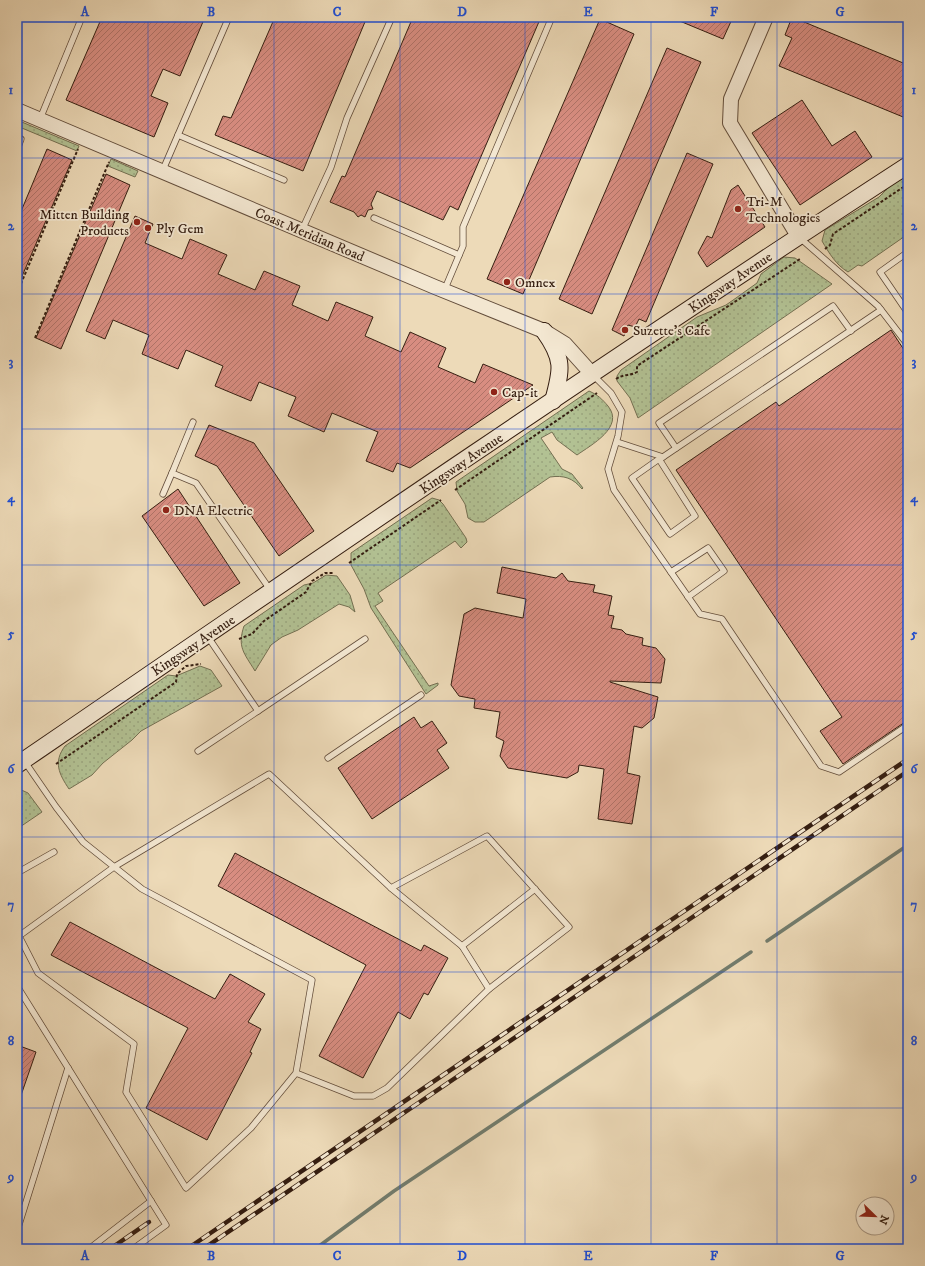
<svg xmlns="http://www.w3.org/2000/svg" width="925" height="1266" viewBox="0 0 925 1266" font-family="'IM FELL DW Pica',serif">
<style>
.grass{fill:url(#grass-dots);stroke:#747052}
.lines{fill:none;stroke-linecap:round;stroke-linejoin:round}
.stream{stroke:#727c6d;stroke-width:3.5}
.building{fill:url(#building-hatch);stroke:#351e11}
.service-casing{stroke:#634d3b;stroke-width:7}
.tertiary-casing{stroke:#634d3b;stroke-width:16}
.secondary-casing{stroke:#351e11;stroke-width:18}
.path{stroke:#351e11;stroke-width:2;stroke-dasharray:3 2;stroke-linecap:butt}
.service{stroke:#f3e7d1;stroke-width:5.5}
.tertiary{stroke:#f3e7d1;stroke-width:14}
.secondary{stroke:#f3e7d1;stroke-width:16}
.rail-casing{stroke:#351e11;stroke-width:4.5}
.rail{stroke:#f3e7d1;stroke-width:3;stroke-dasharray:9;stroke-linecap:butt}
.grid{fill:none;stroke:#1d4ed8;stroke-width:1;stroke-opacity:0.55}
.poi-dot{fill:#8f2418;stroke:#f3e7d1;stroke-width:1.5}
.labels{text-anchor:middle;stroke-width:3.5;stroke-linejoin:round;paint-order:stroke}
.poi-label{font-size:14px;fill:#351e11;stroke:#f3e7d1;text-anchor:start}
.street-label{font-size:14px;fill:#351e11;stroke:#f3e7d1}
.neatline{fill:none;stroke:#1d4ed8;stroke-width:1.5}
.grid-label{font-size:13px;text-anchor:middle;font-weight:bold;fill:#1d4ed8}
</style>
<defs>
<pattern id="grass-dots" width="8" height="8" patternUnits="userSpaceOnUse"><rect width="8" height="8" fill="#b2c193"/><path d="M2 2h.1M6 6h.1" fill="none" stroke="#9aa57e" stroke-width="1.8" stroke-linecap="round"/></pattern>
<pattern id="building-hatch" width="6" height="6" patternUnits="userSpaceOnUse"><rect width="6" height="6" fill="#d88d81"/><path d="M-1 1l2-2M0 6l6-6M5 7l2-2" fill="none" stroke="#b07368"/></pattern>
</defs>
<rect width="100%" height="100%" fill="#eddab8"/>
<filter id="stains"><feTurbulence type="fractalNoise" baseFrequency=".005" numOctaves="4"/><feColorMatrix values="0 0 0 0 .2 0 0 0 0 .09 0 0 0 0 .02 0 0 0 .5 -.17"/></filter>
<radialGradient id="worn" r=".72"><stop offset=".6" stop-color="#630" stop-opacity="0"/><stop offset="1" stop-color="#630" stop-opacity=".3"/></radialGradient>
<g class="grass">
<path d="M17,120L79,146L77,151L17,126Z"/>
<path d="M111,159L138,171L135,177L108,166Z"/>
<path d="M908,174V234L862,266L858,265L848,272C836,265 829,253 822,241L825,230L879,197L892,184Z"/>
<path d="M784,257L795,258L832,284L638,418L630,398L617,381V376L621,370L697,317L726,305L736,298L757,283L761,274Z"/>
<path d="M589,391C598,395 602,399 608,406C625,427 591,445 577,455L557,440L552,432L541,438L562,469L572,474L583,488L582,489C573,478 564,475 550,477L484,522H475L468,518L465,504L457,491L456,482Z"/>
<path d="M432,498L439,500L443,504L466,538L467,542L461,548L455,541L378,593L383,601L375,606L429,686L438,683V685L426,694L371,608L364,589L351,565V553Z"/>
<path d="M326,575L337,576L350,595L355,612L349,607L339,604L298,630L282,637L271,645L255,671C244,653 237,647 244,626L304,585L313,583Z"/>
<path d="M200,666L211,670L222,686L141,731L132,740L103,763L92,775L69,789C59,774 53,762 65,746L168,675L176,676Z"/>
<path d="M17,788L28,793L42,812L17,829Z"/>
</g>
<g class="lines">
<g class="stream">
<path d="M767,941L908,845"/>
<path d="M315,1249L394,1191L751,952"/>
</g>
</g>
<g class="building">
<path d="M102,17H205L180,76L163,69L151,96L168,103L154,137L66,100Z"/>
<path d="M275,17H367L303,171L215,135L223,116L231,118Z"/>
<path d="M413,17H541L458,210L450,206L443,220L377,191L371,204L373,209L368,210L365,217L361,215L358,217L354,212L330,202L342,176L345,177Z"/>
<path d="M670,17H733L723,39Z"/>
<path d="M792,17L908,65V119L779,66L792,38L785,35Z"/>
<path d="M600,19L634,34L523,294L487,279Z"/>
<path d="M667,48L701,62L592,314L559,299Z"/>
<path d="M802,100L832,146L855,131L872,157L800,205L752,133Z"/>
<path d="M47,149L72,160L17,288V221Z"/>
<path d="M687,153L713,164L646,322L639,319L635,327L628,325L624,336L612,330Z"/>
<path d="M106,174L130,185L61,349L36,338Z"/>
<path d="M738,185L765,227L707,267L698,253L707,236L712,238L731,190Z"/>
<path d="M135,216L153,224L145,243L182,259L190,239L227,255L218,274L255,290L264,271L300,286L292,305L328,321L336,302L373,317L365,336L401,352L410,332L446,348L438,367L475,383L483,364L533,385L410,468L397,463L393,472L366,461L378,432L332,413L324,432L288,416L296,397L259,382L251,401L215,386L223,366L186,350L178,369L142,354L149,335L113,320L105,339L86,331Z"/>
<path d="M891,330L908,356V720L843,764L820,731L842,717L676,470L776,402L779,406Z"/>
<path d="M209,425L254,443L314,531L279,556L217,466L195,456Z"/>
<path d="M178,489L240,583L204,606L142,516Z"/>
<path d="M502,567L556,578L562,573L568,581L595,585L593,592L612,596L608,615L614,616L611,628L622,630L626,634L643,638L642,645L656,648L665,659L661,683L610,681V682L658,697L654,718L642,728L634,726L627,773L640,776L632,824L598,819L604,769L579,765L578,772L567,778L508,768L500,756L504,741L496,737L500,712L474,708L475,699L459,696L451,685L464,614L475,608L523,618L526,599L497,593Z"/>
<path d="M414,717L421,728L432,721L447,743L437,750L449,768L372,819L338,768Z"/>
<path d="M235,853L421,951L424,945L448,958L428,995L424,993L410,1019L398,1012L363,1078L319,1056L366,965L218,886Z"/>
<path d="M70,922L215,999L230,974L265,994L248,1022L261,1029L250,1052L252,1053L207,1140L146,1108L188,1028L51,955Z"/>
<path d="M17,1045L36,1052L18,1104H17Z"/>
</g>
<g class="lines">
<g class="service-casing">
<g id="service">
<path d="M40,119L82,17"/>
<path d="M178,135L284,180"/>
<path d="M17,137L21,139L17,150"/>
<path d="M162,172L229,17"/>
<path d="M374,218L459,255"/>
<path d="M302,230L331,167L347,118L392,17"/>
<path d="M800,238L878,306L908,345"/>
<path d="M908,252L880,272L908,313"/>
<path d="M444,291L463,246V227L552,17"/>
<path d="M593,375L611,393L622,412L618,436L608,469L614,490L700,614L722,619L821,766L839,772L908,725"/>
<path d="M193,422L172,473L196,483L271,591"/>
<path d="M617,442L663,457L881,310"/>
<path d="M676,448L659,423L833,306L851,331"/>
<path d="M659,459L695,516L670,534L632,478L659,459L663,457"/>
<path d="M163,494L172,473"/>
<path d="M671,572L708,548L724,571L688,597"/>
<path d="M208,637L258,711L365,639"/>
<path d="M198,751L258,711"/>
<path d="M328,758L421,695"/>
<path d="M25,762L56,807L83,842L142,889L312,980L296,1073L251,1128L186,1188L126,1092L134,1044L38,973L19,936L114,867L269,774L391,888L487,836L569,927L489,989L387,1088L373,1096H354L296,1073"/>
<path d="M17,873L54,852"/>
<path d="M391,888L462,946L489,989"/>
<path d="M462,946L535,889"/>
<path d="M17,986L166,1225L133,1249"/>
<path d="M17,1231L68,1068"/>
<path d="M89,1249L151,1201"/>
</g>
</g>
<g class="tertiary-casing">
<g id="tertiary">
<path d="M766,17L731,99L730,123L798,236"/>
<path d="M17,110L435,287L544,331L565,344L592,374"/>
</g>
</g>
<g class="secondary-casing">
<g id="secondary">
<path d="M544,331C564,359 562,369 553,401"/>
<path d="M17,765C312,563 608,360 908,165"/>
</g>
</g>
<g class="path">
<path d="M825,249L830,245L833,234L908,184"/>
<path d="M17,293L78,149"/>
<path d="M35,338L109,162"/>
<path d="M616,379C623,374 630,376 637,372V366L800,259"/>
<path d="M455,490L597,393"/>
<path d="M349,563L441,500"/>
<path d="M239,639L252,634L264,621L306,592L312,581L325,573H334"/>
<path d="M56,764L176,682L177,674L186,666L201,664"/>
<path d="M17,791L21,788"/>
</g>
<use href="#service" class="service"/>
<use href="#tertiary" class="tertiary"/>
<use href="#secondary" class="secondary"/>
<g class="rail-casing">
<g id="rail">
<path d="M110,1249L149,1222"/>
<path d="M187,1249L908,759"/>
<path d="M203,1249L908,771"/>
</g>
</g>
<use href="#rail" class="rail"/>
</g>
<path class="grid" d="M148,17V1249M274,17V1249M400,17V1249M525,17V1249M651,17V1249M777,17V1249M17,158H908M17,294H908M17,429H908M17,565H908M17,701H908M17,837H908M17,972H908M17,1108H908"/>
<g class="poi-dot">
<circle cx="738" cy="209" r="4"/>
<circle cx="137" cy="222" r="4"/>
<circle cx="148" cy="228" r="4"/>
<circle cx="507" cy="282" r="4"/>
<circle cx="625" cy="330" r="4"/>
<circle cx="494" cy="392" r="4"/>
<circle cx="166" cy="510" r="4"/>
</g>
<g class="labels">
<g class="poi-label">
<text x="746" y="206">Tri-M<tspan x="746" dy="16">Technologies</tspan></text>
<text x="129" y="219" text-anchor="end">Mitten Building<tspan x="129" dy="16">Products</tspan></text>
<text x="156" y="233">Ply Gem</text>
<text x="515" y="287">Omnex</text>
<text x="633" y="335">Suzette's Cafe</text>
<text x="502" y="397">Cap-it</text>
<text x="174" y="515">DNA Electric</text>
</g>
<g class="street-label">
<text transform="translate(310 234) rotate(23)" y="5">Coast Meridian Road</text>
<text transform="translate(730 282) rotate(-34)" y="5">Kingsway Avenue</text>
<text transform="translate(461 463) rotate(-34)" y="5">Kingsway Avenue</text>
<text transform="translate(193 645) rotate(-34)" y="5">Kingsway Avenue</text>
</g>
</g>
<rect width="925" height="1266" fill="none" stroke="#eddab8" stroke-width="44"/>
<g transform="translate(875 1216) rotate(113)"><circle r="19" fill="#f3e7d1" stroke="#a79784"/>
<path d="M0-3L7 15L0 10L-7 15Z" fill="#8f2418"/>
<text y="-6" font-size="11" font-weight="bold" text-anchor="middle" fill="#351e11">N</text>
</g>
<rect x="22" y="22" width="881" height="1222" class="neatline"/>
<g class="grid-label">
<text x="85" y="16">A</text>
<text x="211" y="16">B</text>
<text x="337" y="16">C</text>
<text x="462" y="16">D</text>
<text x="588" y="16">E</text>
<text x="714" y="16">F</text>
<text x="840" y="16">G</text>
<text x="11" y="94">1</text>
<text x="914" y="94">1</text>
<text x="11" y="230">2</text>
<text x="914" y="230">2</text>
<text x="11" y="366">3</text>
<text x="914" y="366">3</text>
<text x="11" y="502">4</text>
<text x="914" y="502">4</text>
<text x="11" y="638">5</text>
<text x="914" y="638">5</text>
<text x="11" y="773">6</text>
<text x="914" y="773">6</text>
<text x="11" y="909">7</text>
<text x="914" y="909">7</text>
<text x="11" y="1045">8</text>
<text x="914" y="1045">8</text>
<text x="11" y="1181">9</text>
<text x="914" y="1181">9</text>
<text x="85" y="1260">A</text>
<text x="211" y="1260">B</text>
<text x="337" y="1260">C</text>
<text x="462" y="1260">D</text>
<text x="588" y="1260">E</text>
<text x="714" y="1260">F</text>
<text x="840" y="1260">G</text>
</g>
<rect width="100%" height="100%" filter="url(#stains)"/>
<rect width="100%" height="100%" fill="url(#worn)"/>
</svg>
